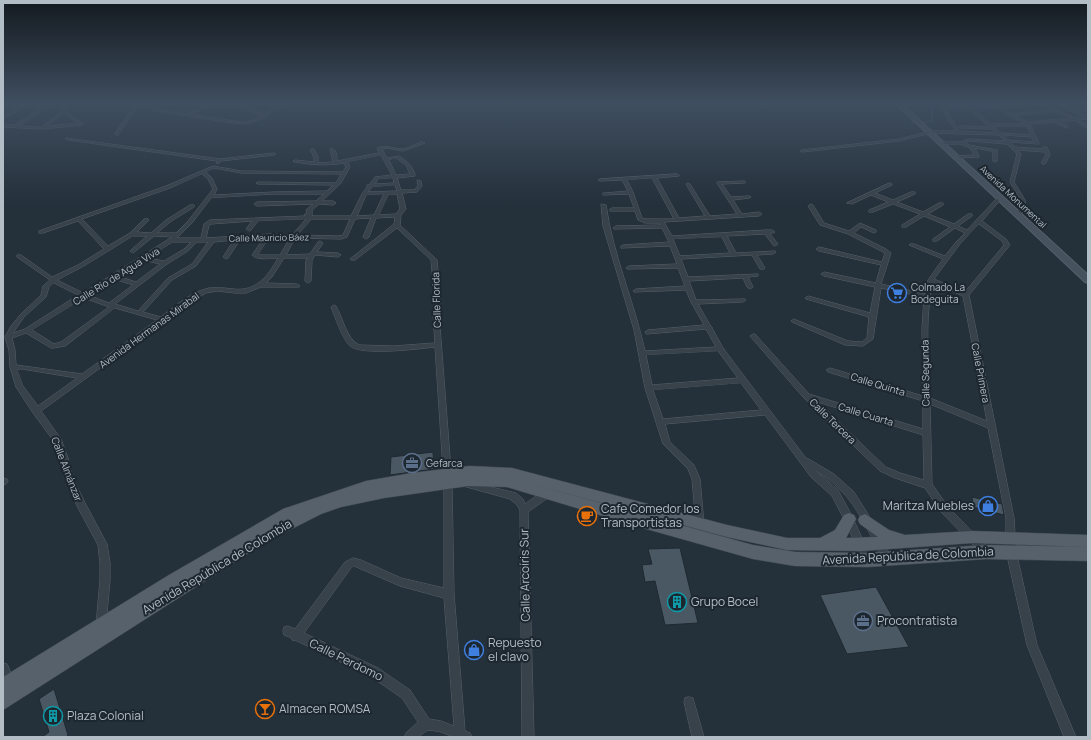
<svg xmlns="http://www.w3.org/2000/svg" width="1091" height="740" viewBox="0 0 1091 740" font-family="Manrope,sans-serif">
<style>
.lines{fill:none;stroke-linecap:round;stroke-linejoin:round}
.stream{stroke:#394e61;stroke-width:1.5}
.building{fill:#4a5863;stroke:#1f2932}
.minor-casing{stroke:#566069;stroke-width:1}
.secondary-casing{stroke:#566069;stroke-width:2}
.primary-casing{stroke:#414b54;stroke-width:1}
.minor{fill:#38424b;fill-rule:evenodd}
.secondary{fill:#46525e;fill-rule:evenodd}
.primary{fill:#56616b;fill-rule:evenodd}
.labels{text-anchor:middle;stroke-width:4;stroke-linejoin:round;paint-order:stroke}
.far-street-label{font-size:9px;fill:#b3bdc6;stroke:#1d2730}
.street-label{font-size:10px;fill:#b3bdc6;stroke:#1d2730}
.poi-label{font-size:10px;fill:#b3bdc6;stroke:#1d2730;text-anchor:start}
.near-poi-label{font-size:12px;fill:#b3bdc6;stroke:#1d2730;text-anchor:start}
.near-street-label{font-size:12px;fill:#b3bdc6;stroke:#1d2730}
</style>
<rect width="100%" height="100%" fill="#24303a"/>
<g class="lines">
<path class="stream" d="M911,123L932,121V108L937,103"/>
</g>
<g class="building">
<path d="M433,452L434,469L390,475L391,457Z"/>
<path d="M972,497L1002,504L1004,515L973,507Z"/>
<path d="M576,514L594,515L595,523H581V519H576Z"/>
<path d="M680,548L698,623L665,625L655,581L645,582L642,565L652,564L648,549Z"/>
<path d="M876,587L909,647L847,654L820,595Z"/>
<path d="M54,689L68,735L66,737H42L49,732L39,699Z"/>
</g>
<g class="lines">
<g class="minor-casing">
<g id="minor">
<path d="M136,103H140L118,135H116L115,134Z"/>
<path d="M151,103H155L153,106L155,109L186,114L213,103H218L191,114L241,122C249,122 255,120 261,116L234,103H239L264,114L279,103H283L267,115L266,117C257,120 252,124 241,124L154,111L149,106Z"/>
<path d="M218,103H234C230,105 222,105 218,103Z"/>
<path d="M1022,103H1033L1001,108L1013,114L1051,110L1035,103H1040L1076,118L1083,117L1053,103H1058L1072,109H1088V111H1076L1088,117V119L1079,120L1088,126V129L1075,120L1060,122L1067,126L1068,127L1066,128L1054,122L1030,124L1039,143V144L1010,142L1015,147L1043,149V147H1047L1050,155L1045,164H1043L1041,163L1046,155L1045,152L1017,150L1021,154L1014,182L1025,200L1026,210L1017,216L1014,214L1020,209L1021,200L1010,182L1017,154L1007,144L969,141L965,143L969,145L997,150V161L995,162L993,161V152L992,151L975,148L979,156V157L957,158H955V156L974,155L970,148L960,144H942L940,143L942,142H960L968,139L1005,141L999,135L931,133L899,141L802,152L800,151L802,150L899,139L931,131H956L941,108L944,105L997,106ZM945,107L969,108L989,127L961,126L959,127L960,128L992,129L996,133L960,131ZM973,108H996L1025,124H991ZM1055,112L1071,118L1028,122L1016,116ZM994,126H1027L1031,135L1001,133ZM1004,135L1032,137L1034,142L1008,140Z"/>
<path d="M65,104L67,105L66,112L83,123V125L42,129L3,127V125H14L43,107H24L3,119V116L18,108H3V106ZM63,106L62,112L41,127L19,126L48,107ZM64,114L78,123L47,126Z"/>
<path d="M66,138L220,159L274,153L276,154L274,155L221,161L218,164L216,163L217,161L68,140L66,139Z"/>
<path d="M421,142L425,143L403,151L387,148L382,149L387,158L399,156C407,161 413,166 415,175V176L397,178L401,190H414L418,186L417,180L421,181L422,186L417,192L402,193L406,209L401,215L400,225L437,260L441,302L439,314L452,484L454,594L465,731L470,733L472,737H454L441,732L430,730L426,731L418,737H404L406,733L418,722L402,698L370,676L297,641L292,640V638L284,635L283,631L284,627L288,626L295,629L345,562L353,558L361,560L401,578L444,588V484L435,347C418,349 362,356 350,346C342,339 335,316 331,307L334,305L336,306C343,318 346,338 359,345L393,346L435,343L433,314L435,302L431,260L397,228L355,260H351L350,259L394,224L395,217L376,218L369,237L366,239L363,237L371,218L355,219L347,237L341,239L295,238L286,255L310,254L318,242L320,241L323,243L317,252L338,253L341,255L338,257L315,255L312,260L311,281L308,283L305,281L306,260L308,258H284L272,277L266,283L297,284L300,286L299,287H261L246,293H235L217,291L206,293L181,308L151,331L41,411L61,439L68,458L72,476L84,501L107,544L110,563V580L106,625L105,629L101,630L97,629L96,625L100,580V563L98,545L77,506L64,476L60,458L53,440L33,413L16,387L10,367L9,350L5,337L11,326L20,315L41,295L43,286L50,280L17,257V255H21L52,277L78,265L104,249L78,221L43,233H39V231L166,186L213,166L241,171L343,172L346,167L344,163C327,166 312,165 295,162L293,161L295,160L314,162V157L310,150L312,149H314L318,157V163L333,162L330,149L332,148C337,150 337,157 337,161L379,153L377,148C386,144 393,149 403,149C408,148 416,144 421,142ZM381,155L386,164L392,175L375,177L369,185H367V187L362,194L351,216H312V210L319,204L333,205L336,203L333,201H322L341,183L350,167L348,162ZM396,158L406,165L410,174L396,175L389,160ZM214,168L241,173L341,174L336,183L258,182L256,183L258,184L333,185L327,191L274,192L214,195L217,189L212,178L206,172ZM202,174L208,179L213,189L188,221L176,233H157L170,222L194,207V205H190L166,220L151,233L137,232L149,220L148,219H144L130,233L108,246L82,219L170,188ZM393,178L394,183L375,184L378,179ZM395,185L397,191L368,192L372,187ZM274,194H324L316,201L257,202L254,204L257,206L313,204L306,210L307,213L305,214V216L210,220L204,224L201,238H177L192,223L211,198ZM384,194L374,215L357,216L366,195ZM389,194H397L400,209L396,214L379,215ZM306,219L292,235L270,234L206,238L209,225L211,224L252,221L246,229L249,231L251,230L258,221ZM312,219H350L343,235L339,236L298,235ZM133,236H147L131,250L130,251L133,253L154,236L172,237L83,293L57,280L82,267ZM264,238L252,255C258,261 270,258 278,258C268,276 256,292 233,289C225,288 217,287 209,288C191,292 175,306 161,317L143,312L172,280L196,266L214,242L234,240L223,257L226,259L228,258L240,240ZM269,238H290L280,255H258ZM173,242H191L184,249L164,261L147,258ZM197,242H208L192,264L168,278L138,311L115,304L167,264L188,251ZM143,260L160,264L136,282L118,276ZM114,279L133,285L109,303L88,295ZM54,283L78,295L25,329L13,333L24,317L46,297L49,287ZM84,298L109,307L61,342L54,344L32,330ZM115,308L157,320L82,374L16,365L15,350L12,338L26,333L51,348H53L65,346ZM17,369H22L77,378L38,406L23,386ZM354,566L400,586L444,598L454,726L441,721L429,719L410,690L378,668L304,633L351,568Z"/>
<path d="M677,174L679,175V176L657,178L679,218L705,216L686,184L688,183L690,184L710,216L737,214L717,183V182L745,181V183H743L722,184L731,197L749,196L751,197L749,198L733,200L742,214L759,212L762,214L759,216L664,222L672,236L766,230H772L775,232L770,234L778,244L775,246L773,245L765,234L727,236L736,253L775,251L776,252L773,254L757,255L765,268L764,269H760L752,255L681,259L688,277L758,274V276L748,277L753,287L750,289L747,287L743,278L689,281L696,300L745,299L746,300L743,302L698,304L710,325L712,327V328L723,348L805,457L834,474L854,492L871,519L892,559L890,562L887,563L884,562C864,523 854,494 815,470L838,490L852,516L872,560L870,563L867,564L864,563L845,521L832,496L811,477L765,415L665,424L670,442L694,465L700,479L704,524L703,527L700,528L697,527L696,524L692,479L688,469L663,444L645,388L634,330L603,226L601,204L606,205C613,255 634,301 645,351L716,347L706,329L646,334L645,332L648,330L704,325L691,302L686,290L634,292L633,291L636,289L685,286L678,268L627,269L626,268L629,266L677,264L670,246L621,248V246L623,245L669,242L662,228L614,229L613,228L616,226L660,225L659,223H645L638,220L635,211H610V209L612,208H634L629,194L603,195V193H605L628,191L622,180L600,181L598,180L600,179ZM652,178L674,219H646L642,218L633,192L627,180ZM722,237L730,253L680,256L673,239ZM718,351L738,378L652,385L646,355ZM741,383L761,410L663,419L653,390Z"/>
<path d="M890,183L892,184V185L875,193L893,200L911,192H915V194L897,202L923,212L939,203H943V205L928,214L954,224L968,214H972V216L958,226L967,230L998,197L1002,198L982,221L1006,239L1010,245L969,295L1014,518L1016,551L1037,645L1076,737H1064L1027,645L1006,551V518L988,428L930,404L932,484L948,507L989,549L991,552L989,555L986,556L983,555L942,513L925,488L895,478L880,471L803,397L750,336L753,334H755L809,394L923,429V401L828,372L826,370L830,368L923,396L922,329L924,297L881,288L873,339L863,346L845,345L792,322L791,321L794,319L796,320L848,341L862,342L867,338L869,317L806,299L805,298L808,296L870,313L875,287L824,276L821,274L824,272L876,283L881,265L819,251L816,249L819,247L882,262L885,253L848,234L820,225L808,206L811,204L813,205L824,223L849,231L860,223L876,230V232L874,233L861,227L854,233L886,249L891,253L881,284L925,294L928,280L943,259L909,245L910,244H914L945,256L956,242L965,233L955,228L937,241H933V239L950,227L924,216L906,227H902V225L920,214L893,204L873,212H869V210L888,202L871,195L852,204L847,203ZM979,224L1002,241L1004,245L965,292L934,279L960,244ZM933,283L963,296L987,421L930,398C929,360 924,320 933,283ZM818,402L923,435L924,480L900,473L886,467Z"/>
<path d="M3,478L7,479L8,481L6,484L3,485Z"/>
<path d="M466,481L516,493L523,499L525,504L543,491L546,490L549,491L550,494L549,497L528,512L534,737H522L520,510L517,505L510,499L463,486L462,484L463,482Z"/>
<path d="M3,663L7,664L15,682L14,686L10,687L6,686L3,679Z"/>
<path d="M689,697L693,698L694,702L704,737H692L684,702L685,698Z"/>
</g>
</g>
<g class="secondary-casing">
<path id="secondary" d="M895,103H901L1088,275V283L1085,282Z"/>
</g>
<g class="primary-casing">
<path id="primary" d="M470,466L512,468L727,525L787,538H820L835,530L844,515L849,513L854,515L856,519L846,538L878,537L860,524L858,520L860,516L865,514L889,530L905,535L972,531L1088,535V547L972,543L861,551L787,550L727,537L528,483L753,545L795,552L867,553L986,545L1088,547V561L986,559L867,567L795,566L753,559L643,528L507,487L468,486L384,498L341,507L321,514L266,542L3,710V677L169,575L283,509L366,481L412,473Z"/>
</g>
<use href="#minor" class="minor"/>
<use href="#secondary" class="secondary"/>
<use href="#primary" class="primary"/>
</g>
<linearGradient id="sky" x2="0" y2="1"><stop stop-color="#141a20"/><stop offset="0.5" stop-color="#3f4e60"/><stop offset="1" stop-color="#3f4e60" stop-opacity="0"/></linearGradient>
<rect width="1091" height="206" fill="url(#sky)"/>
<defs>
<g id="supermarket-ring" transform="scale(1)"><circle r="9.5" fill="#1d2730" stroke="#3f7fe0" stroke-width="1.5"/><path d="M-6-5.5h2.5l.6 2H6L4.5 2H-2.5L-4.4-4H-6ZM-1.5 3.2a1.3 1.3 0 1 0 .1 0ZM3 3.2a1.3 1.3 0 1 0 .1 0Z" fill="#3f7fe0"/></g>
<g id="office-ring" transform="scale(1)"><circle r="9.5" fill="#1d2730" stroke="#5c6f8a" stroke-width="1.5"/><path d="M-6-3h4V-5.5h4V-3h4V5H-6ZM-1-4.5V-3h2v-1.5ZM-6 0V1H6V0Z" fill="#5c6f8a"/></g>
<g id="shop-ring" transform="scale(1)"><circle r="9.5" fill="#1d2730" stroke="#3f7fe0" stroke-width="1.5"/><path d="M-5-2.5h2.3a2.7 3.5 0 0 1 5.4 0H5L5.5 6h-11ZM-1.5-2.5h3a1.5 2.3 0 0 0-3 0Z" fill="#3f7fe0"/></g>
<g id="cafe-ring" transform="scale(1)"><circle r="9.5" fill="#1d2730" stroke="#e8710a" stroke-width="1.5"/><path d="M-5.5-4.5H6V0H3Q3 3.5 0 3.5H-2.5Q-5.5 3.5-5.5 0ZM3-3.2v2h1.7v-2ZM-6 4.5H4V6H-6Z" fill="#e8710a"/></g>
<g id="building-ring" transform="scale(1)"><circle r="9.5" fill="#1d2730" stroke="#0f9aa8" stroke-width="1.5"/><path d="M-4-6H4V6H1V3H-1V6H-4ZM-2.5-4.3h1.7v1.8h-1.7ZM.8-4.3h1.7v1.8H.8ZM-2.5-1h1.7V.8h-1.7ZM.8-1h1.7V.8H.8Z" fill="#0f9aa8"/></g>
<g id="bar-ring" transform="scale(1)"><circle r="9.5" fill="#1d2730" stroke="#e8710a" stroke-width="1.5"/><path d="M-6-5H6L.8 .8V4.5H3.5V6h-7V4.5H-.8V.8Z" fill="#e8710a"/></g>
</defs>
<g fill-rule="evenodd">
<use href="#supermarket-ring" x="897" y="293"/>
<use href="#office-ring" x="412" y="463"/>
<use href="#shop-ring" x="988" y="506"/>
<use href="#cafe-ring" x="587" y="516"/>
<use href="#building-ring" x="677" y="602"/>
<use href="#office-ring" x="863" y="621"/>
<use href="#shop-ring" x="474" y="650"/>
<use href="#bar-ring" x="265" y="709"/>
<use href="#building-ring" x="53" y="716"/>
</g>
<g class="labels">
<g class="far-street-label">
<text transform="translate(1013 197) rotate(43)" y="3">Avenida Monumental</text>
<text transform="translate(269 238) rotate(-1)" y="3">Calle Mauricio Báez</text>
</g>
<g class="street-label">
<text transform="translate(116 276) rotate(-32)" y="4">Calle Río de Agua Viva</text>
<text transform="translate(436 300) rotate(-92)" y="4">Calle Florida</text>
<text transform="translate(149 330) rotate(-36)" y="4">Avenida Hermanas Mirabal</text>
<text transform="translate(925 373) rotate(-91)" y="4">Calle Segunda</text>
<text transform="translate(981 373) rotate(79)" y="4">Calle Primera</text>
<text transform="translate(878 384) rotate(17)" y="4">Calle Quinta</text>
<text transform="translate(866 414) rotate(17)" y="4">Calle Cuarta</text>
<text transform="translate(833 421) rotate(44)" y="4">Calle Tercera</text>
<text transform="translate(67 469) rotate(69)" y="4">Calle Almánzar</text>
</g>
<g class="poi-label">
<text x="911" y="291">Colmado La<tspan x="911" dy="12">Bodeguita</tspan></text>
<text x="426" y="467">Gefarca</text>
</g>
<g class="near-poi-label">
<text x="974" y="510" text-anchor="end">Maritza Muebles</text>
<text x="601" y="513">Cafe Comedor los<tspan x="601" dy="14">Transportistas</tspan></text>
<text x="691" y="606">Grupo Bocel</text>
<text x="877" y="625">Procontratista</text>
<text x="488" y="647">Repuesto<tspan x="488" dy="14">el clavo</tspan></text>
<text x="279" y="713">Almacen ROMSA</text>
<text x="67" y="720">Plaza Colonial</text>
</g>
<g class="near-street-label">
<text transform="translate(908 556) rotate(-3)" y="4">Avenida República de Colombia</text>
<text transform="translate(217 567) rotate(-31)" y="4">Avenida República de Colombia</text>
<text transform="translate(525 575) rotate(-91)" y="4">Calle Arcoíris Sur</text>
<text transform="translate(346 660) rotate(26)" y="4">Calle Perdomo</text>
</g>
</g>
<rect width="1091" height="740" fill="none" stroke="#b3bdc6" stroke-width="8"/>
</svg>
